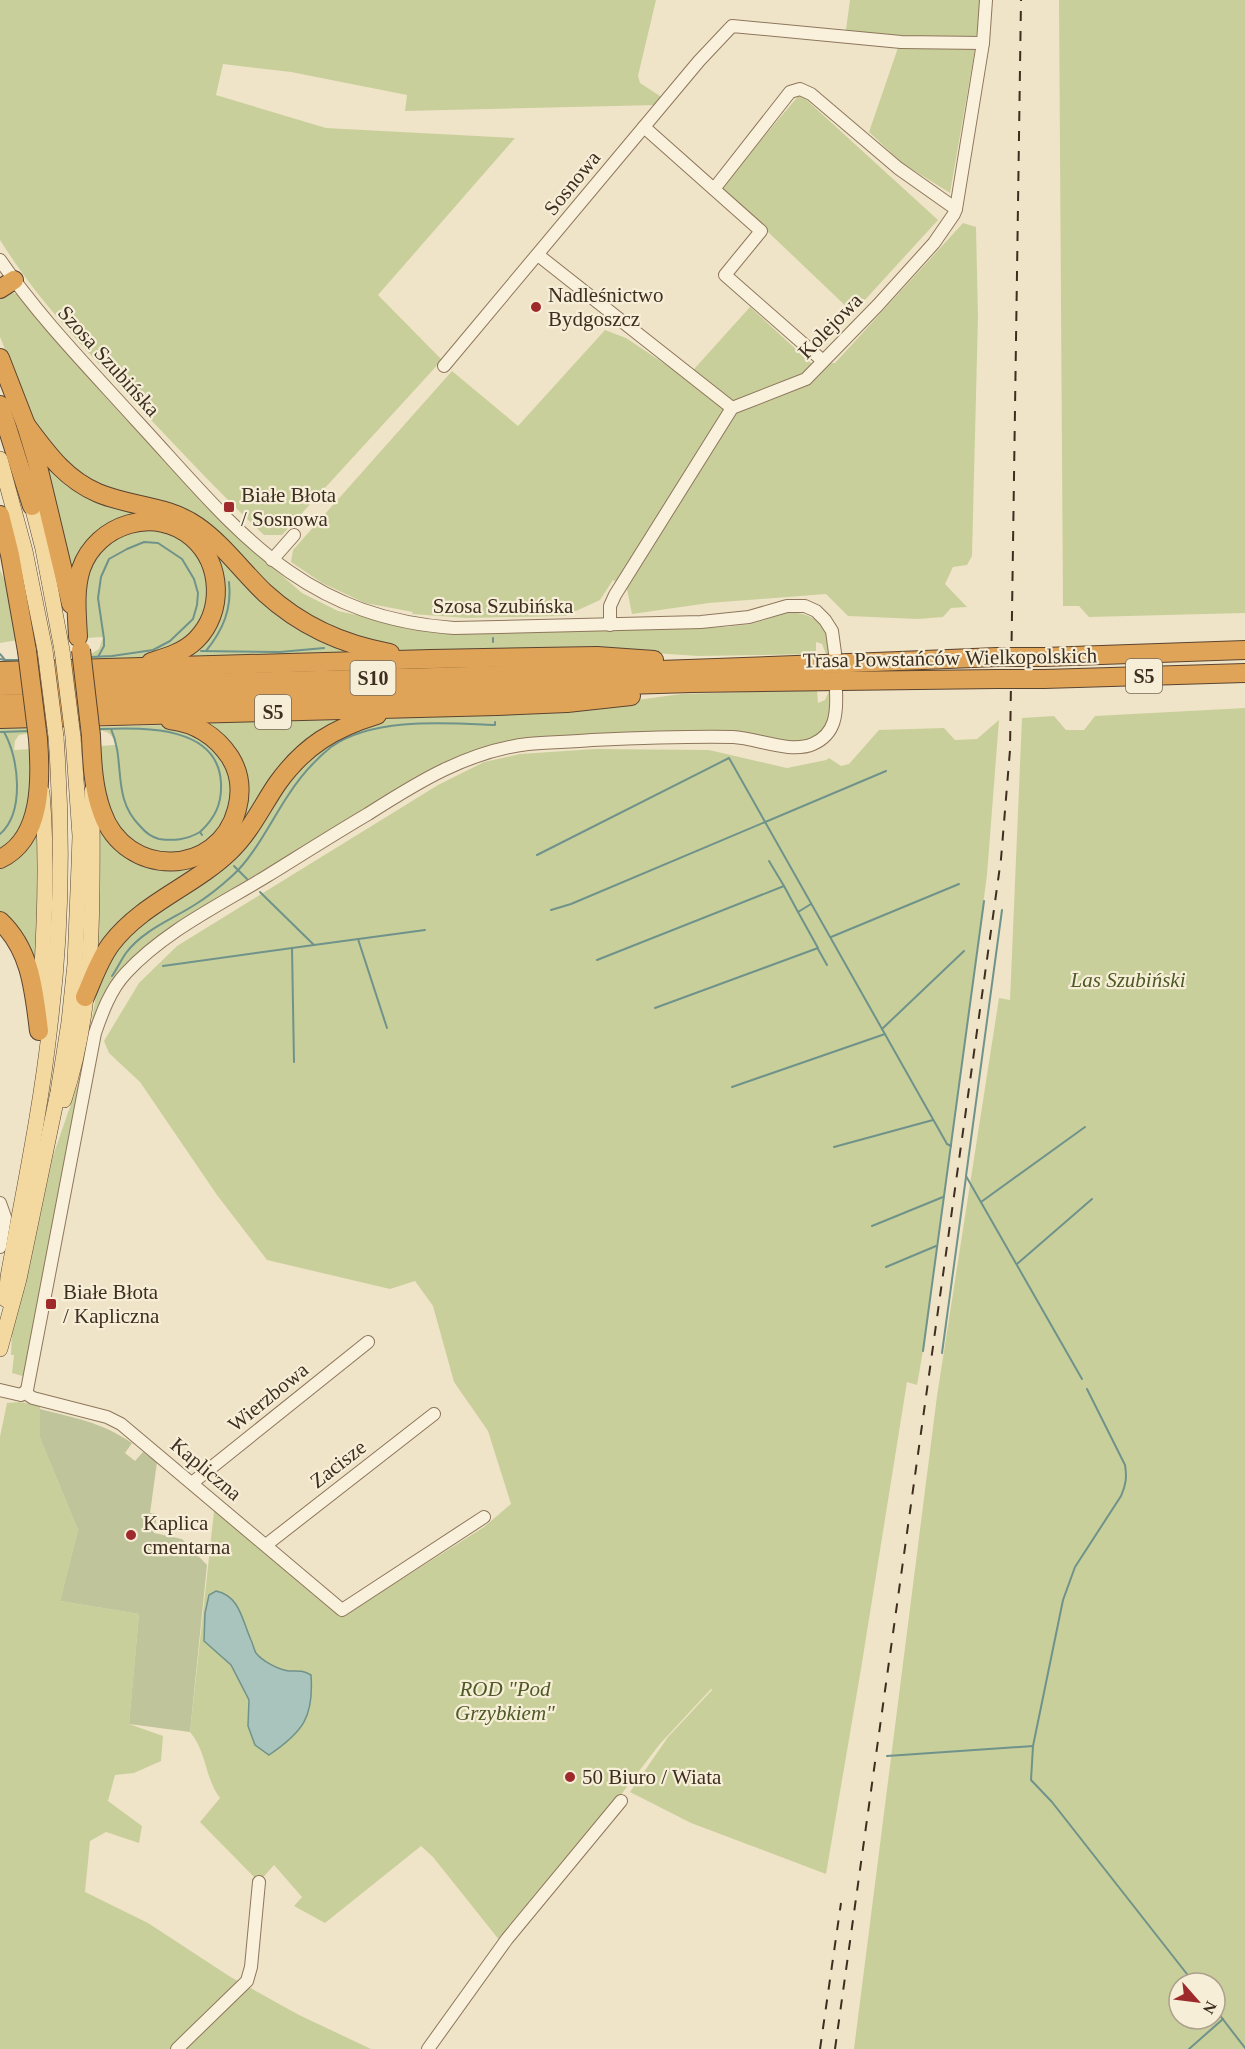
<svg xmlns="http://www.w3.org/2000/svg" width="1245" height="2049" viewBox="0 0 1245 2049" font-family="'Times New Roman',serif">
<style>
.green{fill:#c9cf9b;fill-rule:evenodd}
.cemetery{fill:#bfc49a}
.water{fill:#a9c4bc;stroke:#6f938a;stroke-width:1.5}
.lines{fill:none;stroke-linecap:round;stroke-linejoin:round}
.stream{stroke:#6f938a;stroke-width:2}
.minor-casing{stroke:#8d765c;stroke-width:14}
.major-casing{stroke:#5b4430;stroke-width:16}
.highway-casing{stroke:#5b4430;stroke-width:20}
.minor{stroke:#faf1dc;stroke-width:12}
.major{stroke:#f3d9a0;stroke-width:15}
.highway{stroke:#e0a458;stroke-width:18}
.rail{stroke:#3d2e20;stroke-width:2;stroke-dasharray:10 10;stroke-linecap:butt}
.major-bridge-casing{stroke:#5b4430;stroke-width:16;stroke-linecap:butt}
.highway-bridge-casing{stroke:#5b4430;stroke-width:20;stroke-linecap:butt}
.major-bridge{stroke:#f3d9a0;stroke-width:15}
.highway-bridge{stroke:#e0a458;stroke-width:18}
.poi-dot{fill:#9e2a2b;stroke:#f7eed8;stroke-width:2}
.labels{text-anchor:middle;stroke-width:4.5;stroke-linejoin:round;paint-order:stroke}
.shield{fill:#f7eed8;stroke:#756857;stroke-width:1.5}
.shield-label{font-size:20px;font-weight:bold;fill:#3d2e20}
.street-label{font-size:21px;fill:#3d2e20;stroke:#f7eed8}
.poi-label{font-size:21px;fill:#3d2e20;stroke:#f7eed8;text-anchor:start}
.park-label{font-size:21px;font-style:italic;fill:#4d5a26;stroke:#f7eed8}
</style>
<rect width="100%" height="100%" fill="#f0e4c8"/>
<g class="green">
<path d="M0,0H656L638,76L640,83L663,98L658,105L405,111L407,95L291,72L223,64L216,95L326,128L515,138L378,295L442,360L282,535H264C215,489 170,440 124,391C79,342 36,298 0,240Z"/>
<path d="M850,0H981L975,49L950,193L902,163L869,132L900,42L845,37Z"/>
<path d="M1059,0H1245V613L1089,617L1079,606H1063Z"/>
<path d="M800,94L938,220L853,313L721,187Z"/>
<path d="M963,223L976,227L978,316L972,556L967,565L953,567L945,584L967,607L951,608L943,617L918,619L848,616L826,594L709,603L632,614L627,589L613,580L600,600L565,616L467,618L412,614L413,612L365,603L322,583L291,562L293,550L452,371L518,426L605,330L626,338L686,378L750,307L812,364L835,363Z"/>
<path d="M9,292L20,295L80,365L229,529L302,593L338,611L440,633H494L728,627C739,625 751,625 761,621C770,619 779,614 789,613C804,611 822,620 828,635C830,640 829,648 829,654H826L822,644L816,642V654L698,656L565,647L420,652L388,649L356,641L291,608L240,557L85,482L39,433L0,337V296Z"/>
<path d="M40,455L54,471L162,513L239,572L374,656L169,662L206,636L209,550L130,518L72,582Z"/>
<path d="M145,526L182,536L206,565L210,603L192,637L145,658L90,661L89,655L99,649L103,637L86,638L81,593L99,546Z"/>
<path d="M0,570L9,590L18,640L0,643Z"/>
<path d="M817,690L818,703L825,700L829,691H832L829,720L822,732L814,738L799,742L754,735L559,737L512,740L477,749L445,763L396,790L259,876L155,938L117,974L104,995L95,1016L26,1377L12,1373L14,1355H11L12,1332L30,1264L53,1156L83,1069L97,990L117,944L283,786L320,748L380,720L403,716L622,702L681,694Z"/>
<path d="M1245,708V2049H854L937,1396L999,998L1010,1000L1022,718L1054,716L1066,730H1084L1095,716ZM1179,1983H1215V2019H1179Z"/>
<path d="M358,715L323,733L295,755L282,769L256,812L231,844L202,870L126,919L102,945L92,965L99,894L98,815C104,825 109,838 117,846C129,858 147,864 163,866C253,876 280,746 188,720Z"/>
<path d="M999,720L987,875L923,1351L917,1385L907,1382L861,1669L826,1874L691,1823L630,1792L668,1737L712,1690L709,1686L711,1689L659,1745L617,1800L500,1941L433,1857L421,1846L325,1923L294,1906L302,1897L274,1865L259,1882L200,1822L220,1798C205,1779 207,1752 190,1732L215,1502L340,1611L375,1596L484,1527L511,1504L488,1431L454,1382L433,1306L415,1281L390,1289L267,1260L217,1195L140,1082L109,1053L104,1041L139,983L177,946L438,785L484,762L520,754L595,749L709,750L787,768L826,760L829,758L841,766L849,764L879,730L944,728L955,740L977,739Z"/>
<path d="M163,725L198,734L230,768L234,804L210,844L165,857L123,836L106,806L98,746L115,745C114,735 107,730 97,731V727Z"/>
<path d="M29,726L30,733L19,735L15,741L14,750L32,749L35,782L27,823L0,853V727Z"/>
<path d="M39,819L38,973L0,913V865Z"/>
<path d="M19,1402L40,1405V1438L78,1530L60,1601L139,1614L129,1724L163,1736L161,1761L134,1773L115,1775L108,1801L142,1826L139,1843L106,1832L90,1841L85,1892L148,1923L229,1976L299,2015L371,2049H0V1437L7,1403Z"/>
</g>
<path class="cemetery" d="M40,1409C75,1418 101,1422 132,1443L125,1453L135,1461L143,1452L157,1462L150,1513L157,1514L154,1533L182,1539L207,1565L190,1732L129,1724L139,1614L60,1601L78,1530L40,1438Z"/>
<path class="water" d="M216,1591C240,1596 242,1620 251,1640C253,1644 254,1650 256,1653C262,1661 279,1670 289,1671C298,1671 302,1670 311,1675C314,1717 303,1732 269,1755L255,1745L248,1726L249,1700L231,1665L204,1641L205,1613L209,1595Z"/>
<g class="lines">
<g class="stream">
<path d="M493,642V638"/>
<path d="M201,651L280,652L324,648"/>
<path d="M206,651C223,630 232,609 229,582"/>
<path d="M0,654L5,660"/>
<path d="M90,657L112,656L153,650L170,641L193,619L197,605L198,593L194,579L182,559L158,543L144,542L127,549L109,559L101,577L98,598L104,639V646L98,657"/>
<path d="M0,659L5,660H22"/>
<path d="M99,729C141,728 218,724 221,783C222,804 215,818 200,832"/>
<path d="M111,729C126,762 111,797 140,826C145,832 151,837 159,839C174,841 186,840 200,832L202,835"/>
<path d="M0,732L30,731"/>
<path d="M0,834C25,812 19,758 4,732"/>
<path d="M537,855L729,758L947,1144L951,1146"/>
<path d="M769,861L784,886"/>
<path d="M234,866L247,879"/>
<path d="M260,892L314,945L425,930"/>
<path d="M551,910L571,904L886,771"/>
<path d="M1002,910L966,1176L1082,1379"/>
<path d="M831,937L959,884"/>
<path d="M358,939L387,1028"/>
<path d="M292,948L294,1062"/>
<path d="M818,949L827,965"/>
<path d="M597,960L784,886L798,912"/>
<path d="M163,966L314,945"/>
<path d="M112,976C117,969 121,960 126,953C143,930 173,919 196,904C209,896 221,886 232,876C254,857 272,819 289,794C300,777 315,760 331,747C373,717 446,723 495,725V722"/>
<path d="M655,1008L818,948L798,912L811,904"/>
<path d="M882,1029L964,951"/>
<path d="M732,1087L885,1034"/>
<path d="M834,1147L933,1120"/>
<path d="M981,1202L1085,1127"/>
<path d="M872,1226L943,1197"/>
<path d="M1017,1264L1092,1199"/>
<path d="M886,1267L936,1246"/>
<path d="M923,1351L984,901"/>
<path d="M942,1353L966,1177"/>
<path d="M1087,1389L1125,1465C1127,1477 1126,1485 1121,1496L1075,1567L1063,1600L1033,1746L1031,1780L1052,1802L1194,1983"/>
<path d="M887,1756L1033,1746"/>
<path d="M1215,2009L1245,2048"/>
<path d="M1189,2049L1223,2019"/>
</g>
<g class="minor-casing">
<g id="minor">
<path d="M644,127L761,231L725,275L823,361"/>
<path d="M714,189L790,92L800,89L811,94L898,168L956,209"/>
<path d="M538,255L732,408"/>
<path d="M0,260C39,317 88,367 135,419C233,525 297,617 454,628L701,622L749,617L787,606H805L816,611L825,620L832,631L835,653"/>
<path d="M444,366L699,61L732,26L901,42L983,43"/>
<path d="M272,560L294,535"/>
<path d="M610,625V606L615,595L732,408L806,379L878,305L934,243L954,214L956,209L983,43L986,0"/>
<path d="M0,1203L5,1217L0,1247"/>
<path d="M0,1390L21,1395L27,1390L95,1033C102,1013 110,990 126,973C165,931 218,906 267,876C301,855 334,834 368,814C418,782 468,751 528,744C549,742 571,742 592,740C638,738 686,736 733,737C757,738 790,754 813,744C836,734 837,713 836,691"/>
<path d="M25,1393L33,1398L107,1417L121,1424L342,1610L484,1517"/>
<path d="M192,1483L368,1342"/>
<path d="M266,1545L434,1414"/>
<path d="M177,2049L247,1981L251,1967L259,1882"/>
<path d="M428,2049L507,1939L621,1801"/>
</g>
</g>
<g class="major-casing">
<g id="major">
<path d="M0,459L25,551L45,650"/>
<path d="M32,506L43,549L62,650"/>
<path d="M40,1005C44,934 48,863 42,792"/>
<path d="M64,1100C97,1001 92,894 92,791"/>
<path d="M6,1300L8,1277C23,1193 41,1109 50,1025C62,929 63,833 56,737"/>
<path d="M0,1349L19,1279L58,1092L69,1022L75,964L79,865L80,836L73,737"/>
</g>
</g>
<g class="highway-casing">
<g id="highway">
<path d="M0,289L14,280"/>
<path d="M0,358L26,425L36,458L71,604"/>
<path d="M0,405L32,506"/>
<path d="M26,425C47,453 65,479 98,493C131,507 167,505 197,526C223,544 242,571 265,593C300,625 344,645 390,653"/>
<path d="M0,515L10,555L27,651"/>
<path d="M78,637C77,615 74,591 81,569C96,524 156,505 193,538C222,564 224,612 196,640C184,652 167,657 151,662"/>
<path d="M1044,657L1245,650"/>
<path d="M0,671L431,659L597,656L654,660"/>
<path d="M1044,679L1245,673"/>
<path d="M0,686C332,682 665,671 997,657"/>
<path d="M0,704L692,683L997,679"/>
<path d="M0,719L497,706L567,703L631,696"/>
<path d="M91,736C92,761 93,788 102,812C125,879 219,878 237,809C242,790 240,773 230,757C216,736 195,723 170,720"/>
<path d="M0,859C43,839 41,778 38,739"/>
<path d="M0,921C31,950 34,991 39,1031"/>
<path d="M85,997C93,979 99,960 111,944C142,903 194,886 230,851C250,832 262,806 277,784C304,746 334,728 377,715"/>
</g>
</g>
<use href="#minor" class="minor"/>
<use href="#major" class="major"/>
<use href="#highway" class="highway"/>
<g class="rail">
<path d="M820,2049L841,1903"/>
<path d="M835,2049L1001,859L1010,750L1021,0"/>
</g>
<g class="major-bridge-casing">
<g id="major-bridge">
<path d="M45,650L56,737"/>
<path d="M62,650L73,737"/>
</g>
</g>
<g class="highway-bridge-casing">
<g id="highway-bridge">
<path d="M81,650L91,736"/>
<path d="M27,651L38,739"/>
<path d="M997,657H1044"/>
<path d="M997,679H1044"/>
</g>
</g>
<use href="#major-bridge" class="major-bridge"/>
<use href="#highway-bridge" class="highway-bridge"/>
</g>
<g class="poi-dot">
<circle cx="536" cy="307" r="6"/>
<rect x="223" y="501" width="12" height="12" rx="3"/>
<rect x="45" y="1298" width="12" height="12" rx="3"/>
<circle cx="131" cy="1535" r="6"/>
<circle cx="570" cy="1777" r="6"/>
</g>
<g class="labels">
<g class="shield">
<rect x="1126" y="659" width="36" height="34" rx="4.5"/>
<rect x="350.5" y="661" width="45" height="34" rx="4.5"/>
<rect x="255" y="695" width="36" height="34" rx="4.5"/>
</g>
<g class="shield-label">
<text x="1144" y="683">S5</text>
<text x="373" y="685">S10</text>
<text x="273" y="719">S5</text>
</g>
<g class="street-label">
<text transform="translate(572 183) rotate(-51)" y="7">Sosnowa</text>
<text transform="translate(830 326) rotate(-46)" y="7">Kolejowa</text>
<text transform="translate(109 361) rotate(48)" y="7">Szosa Szubińska</text>
<text x="503" y="613">Szosa Szubińska</text>
<text transform="translate(950 658) rotate(-1)" y="7">Trasa Powstańców Wielkopolskich</text>
<text transform="translate(268 1397) rotate(-39)" y="7">Wierzbowa</text>
<text transform="translate(338 1464) rotate(-38)" y="7">Zacisze</text>
<text transform="translate(206 1469) rotate(40)" y="7">Kapliczna</text>
</g>
<g class="poi-label">
<text x="548" y="302">Nadleśnictwo<tspan x="548" dy="24">Bydgoszcz</tspan></text>
<text x="241" y="502">Białe Błota<tspan x="241" dy="24">/ Sosnowa</tspan></text>
<text x="63" y="1299">Białe Błota<tspan x="63" dy="24">/ Kapliczna</tspan></text>
<text x="143" y="1530">Kaplica<tspan x="143" dy="24">cmentarna</tspan></text>
<text x="582" y="1784">50 Biuro / Wiata</text>
</g>
<g class="park-label">
<text x="1128" y="987">Las Szubiński</text>
<text x="505" y="1696">ROD "Pod<tspan x="505" dy="24">Grzybkiem"</tspan></text>
</g>
</g>
<g transform="translate(1197 2001) rotate(118)"><circle r="28" fill="#f7eed8" stroke="#ada18e" stroke-width="1.5"/>
<path d="M0-4.5L10 22L0 15L-10 22Z" fill="#9e2a2b"/>
<text y="-9" font-size="16" font-weight="bold" text-anchor="middle" fill="#3d2e20">N</text>
</g>
</svg>
